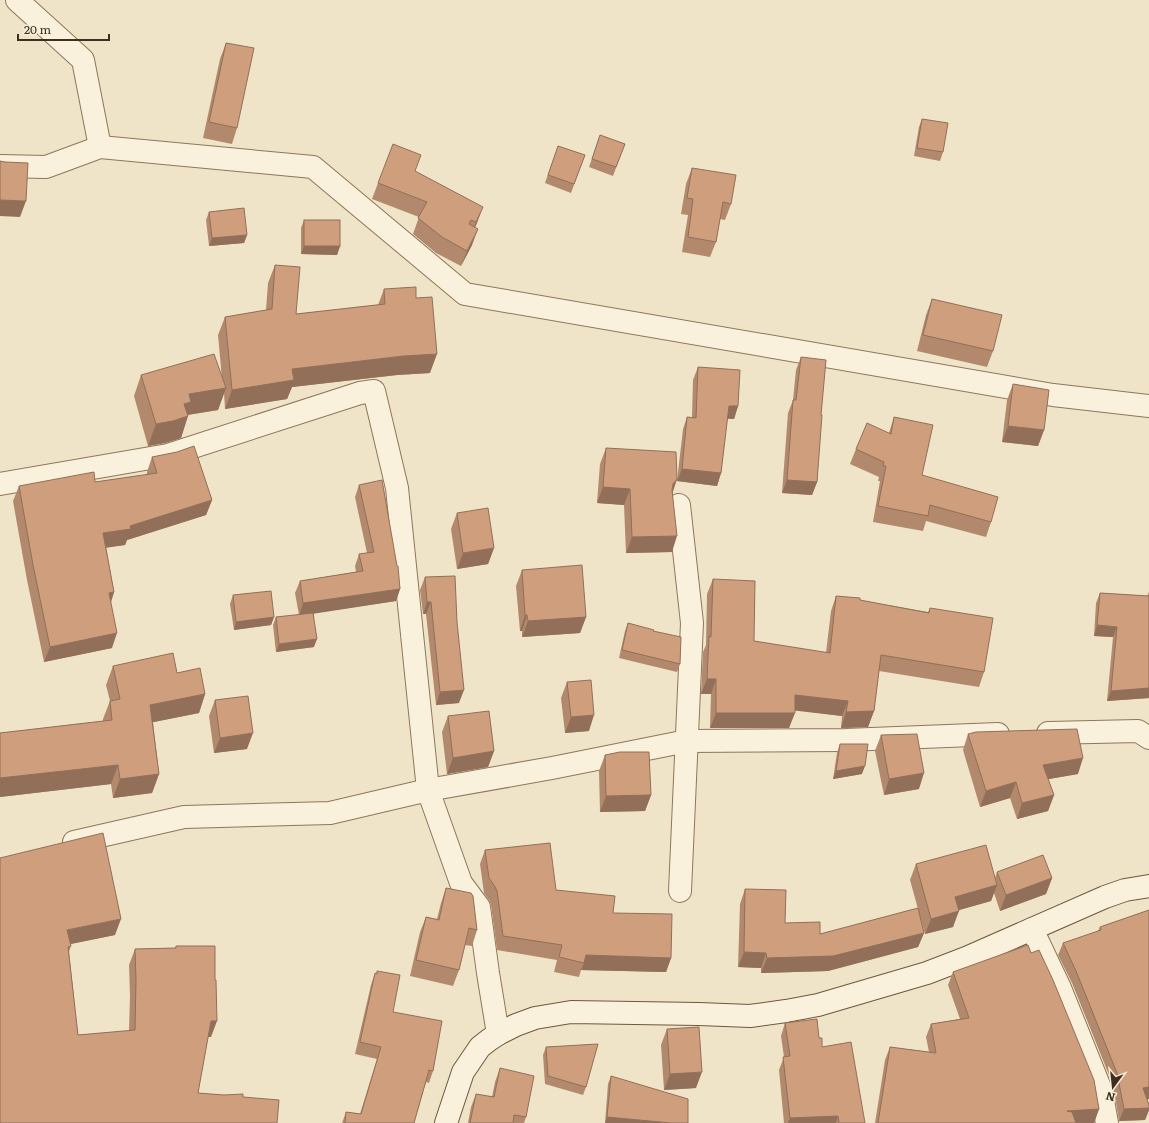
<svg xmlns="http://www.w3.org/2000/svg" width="1149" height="1123" viewBox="0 0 1149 1123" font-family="Literata,serif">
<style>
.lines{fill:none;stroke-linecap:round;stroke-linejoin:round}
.minor-casing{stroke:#8d765c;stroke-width:24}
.secondary-casing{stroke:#6f573f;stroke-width:24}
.minor{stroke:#faf1dc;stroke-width:22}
.secondary{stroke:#faf1dc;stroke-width:22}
.wall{fill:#b2896c}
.shaded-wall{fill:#916f58}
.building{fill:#cf9f7d;stroke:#916f58}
</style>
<rect width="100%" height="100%" fill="#f0e4c8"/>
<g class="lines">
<g class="minor-casing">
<g id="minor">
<path d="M17,0L83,60L100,147"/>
<path d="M0,166L46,167L100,147L313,167L465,294L1053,395L1149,406"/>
<path d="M0,484L168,455L360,393L374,391L397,488L428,790L552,768L687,741L846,740L998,734"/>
<path d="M679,505L692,623L680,891"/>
<path d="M1048,733L1138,731L1149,738"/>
<path d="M74,842L184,817L330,813L428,790L461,883L479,907L488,973L498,1034"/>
<path d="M1032,929L1060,988L1101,1090L1107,1123"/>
</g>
</g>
<g class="secondary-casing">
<path id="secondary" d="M446,1123L463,1072L480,1047L489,1040L498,1034L516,1025L535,1018L571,1012L699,1014L750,1016L786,1011L818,1005L927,973L966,958L1105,897L1125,890L1149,886"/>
</g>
<use href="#minor" class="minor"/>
<use href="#secondary" class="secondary"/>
</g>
<g class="wall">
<path d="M226,43L237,128L232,144L203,138L220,59Z"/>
<path d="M922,119L943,152L940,161L914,156L919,127Z"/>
<path d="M600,135L625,144L613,176L589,167Z"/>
<path d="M558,146L585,155L571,193L545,183Z"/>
<path d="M692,168L731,204L725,220L720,219L716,242L710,257L682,252L688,215L681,214L686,184Z"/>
<path d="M415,171L477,223L475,227L472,245L461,266L436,253L413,234L419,217L372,199L378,183Z"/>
<path d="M209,212L247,235L244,243L209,246L206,220Z"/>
<path d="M304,220L340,246L337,255L301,254V228Z"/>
<path d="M275,265L296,314L378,305L384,289L416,298L430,373L397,375L292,387L287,399L225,409L224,393L218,410L188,415L181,438L165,443L148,446L134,396L141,375L222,379L218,335L225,317L266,310L268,283Z"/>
<path d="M932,299L993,351L987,367L917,351L926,315Z"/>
<path d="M801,357L821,415L817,482L812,495L782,493L788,413L793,400L796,370Z"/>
<path d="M698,367L738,406L734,419H727L721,473L717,486L677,481L683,429L687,417H692L693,380Z"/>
<path d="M1013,384L1044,430L1038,446L1002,442L1007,400Z"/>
<path d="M894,417L922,475L991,522L986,537L926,521L923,531L873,522L880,481H878L879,477L850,464L856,449L889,433Z"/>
<path d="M606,448L677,479L673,492L672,552L626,553L624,505L597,503L600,464Z"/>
<path d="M152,457L212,500L206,515L127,540L125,545L106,547L114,592L111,602L112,648L44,662L27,580L13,501L19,486L95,482L147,475V472Z"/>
<path d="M359,485L400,589L396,601L314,613V647L276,652L273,625L276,617L299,615L295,593L300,581L356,572L355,566L359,554L367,553L355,497Z"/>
<path d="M457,513L494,548L488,564L457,569L451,529Z"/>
<path d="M522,570L586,617L580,633L522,637V631H520L516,586Z"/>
<path d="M425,577L459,703L436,705L426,614H423L420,590Z"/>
<path d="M713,579L754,641L826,653L831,611L836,596L928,612L930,608L984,672L979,687L879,671L874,711L868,727L841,728L842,716L795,710L789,728H710L711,694H701L703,652L706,645L707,594Z"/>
<path d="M1149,592V698L1107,701L1113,637L1094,636L1096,603L1100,593L1147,596Z"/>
<path d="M233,595L274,617L271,625L234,630L230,604Z"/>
<path d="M628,623L653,631L680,664L677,672L619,658L625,631Z"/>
<path d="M113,666L177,673L205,694L199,713L153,722L159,774L152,793L113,798L111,784L0,797V733L103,721V719L110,701L106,685Z"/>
<path d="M567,682L589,731L565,733L561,698Z"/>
<path d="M215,700L247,749L214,753L209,716Z"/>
<path d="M448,716L494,751L488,767L447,774L442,732Z"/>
<path d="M968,734L1078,774L1048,779L1054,795L1048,811L1017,819L1010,798L980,807L963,750Z"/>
<path d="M881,735L919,789L884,795L875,751Z"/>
<path d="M840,744L862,774L833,779L837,753Z"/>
<path d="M605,755L651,795L645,811L600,812L599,771Z"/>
<path d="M485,850L556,890L613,913L671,958L666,972L581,970L579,977L554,972L557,960L497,950L491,905L489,900L484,893L480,864Z"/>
<path d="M0,858L115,935L70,944L71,946L69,952L78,1035L129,1031L130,996L129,965L135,949L175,948L176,946L211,1037H208L198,1093L243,1097L0,1123Z"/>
<path d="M916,864L995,878L997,872L1052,878L1046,894L1000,911L994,893L991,901L958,910L953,927L925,934L920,916L924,933L918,947L828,971L761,973V968L738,967L740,904L745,889L785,923L820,934L918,909L910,880Z"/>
<path d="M446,888L477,930L472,946L465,945L459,970L453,986L410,976L420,932L426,917L437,919L441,903Z"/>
<path d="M1149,910V1099H1147L1149,1105V1110L1145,1120L1119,1121L1113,1085L1072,983L1058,955L1063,943L1098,931L1100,927Z"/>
<path d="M1031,953L1099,1109L1094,1123H875L885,1060L890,1047L929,1052L926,1037L931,1024L960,1019L948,985L953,972Z"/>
<path d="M377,971L393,1012L433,1071L429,1083L426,1082L414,1123H342L346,1112L360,1114L377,1059L355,1054L371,985L375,973L376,974Z"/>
<path d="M785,1023L819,1038L822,1047L865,1123H784L779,1070L784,1057L781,1036Z"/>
<path d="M667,1029L696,1088L664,1090L661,1045Z"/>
<path d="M546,1047L586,1087L583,1095L545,1084L543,1055Z"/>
<path d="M500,1068L526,1117L524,1123H468L471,1107L476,1094L492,1097L495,1082Z"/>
<path d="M611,1076L688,1123H605L608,1084Z"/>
</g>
<g class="shaded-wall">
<path d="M0,200L26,201L20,217L0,216Z"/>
<path d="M483,207L477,223L470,238L476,222Z"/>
<path d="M478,229L472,245L461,266L467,251Z"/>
<path d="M247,235L244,243L209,246L212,238Z"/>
<path d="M304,246H340L337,255L301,254Z"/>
<path d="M437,354L430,373L397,375L292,387L287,399L225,409L232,390L292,369L404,356Z"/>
<path d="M226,388L218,410L186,415L188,416L181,438L165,443L148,446L156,424L184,404L189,394Z"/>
<path d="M729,406H738L734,419L724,418Z"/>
<path d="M1008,426L1044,430L1038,446L1002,442Z"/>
<path d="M682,469L721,473L717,486L677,481Z"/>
<path d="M677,479L671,495L673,484Z"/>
<path d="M787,480L817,482L812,495L782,493Z"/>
<path d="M603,487L630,489L624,505L597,503Z"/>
<path d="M212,500L206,515L127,540L125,545L98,549L103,533Z"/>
<path d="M677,536L672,552L626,553L632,537Z"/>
<path d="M494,548L488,564L457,569L463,553Z"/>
<path d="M400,589L396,601L299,616L303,603Z"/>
<path d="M114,592L109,608V593Z"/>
<path d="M427,602H431L426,614H423Z"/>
<path d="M525,615H527L522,631H520Z"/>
<path d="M274,617L271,625L234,630L236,622Z"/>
<path d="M586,617L580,633L522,637L528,621Z"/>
<path d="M1097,625L1117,627L1113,637L1094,636Z"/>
<path d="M117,633L112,648L44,662L50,647Z"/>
<path d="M317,639L314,647L276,652L279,644Z"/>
<path d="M707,679H716L711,694H701Z"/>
<path d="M1149,688V698L1107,701L1111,691Z"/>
<path d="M464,690L459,703L436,705L440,692Z"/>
<path d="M205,694L199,713L144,724L150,705Z"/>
<path d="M795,695L848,701L842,716L790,710Z"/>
<path d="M874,711L868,727L841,728L846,712Z"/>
<path d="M716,713H795L789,728H710Z"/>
<path d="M594,715L589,731L565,733L571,717Z"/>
<path d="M253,733L247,749L214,753L220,738Z"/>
<path d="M494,751L488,767L447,774L453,758Z"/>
<path d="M1083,758L1078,774L1038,781L1043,765Z"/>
<path d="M118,765L111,784L0,797V778Z"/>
<path d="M865,766L862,774L833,779L836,771Z"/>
<path d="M924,773L919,789L884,795L889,779Z"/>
<path d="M159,774L152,793L113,798L120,779Z"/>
<path d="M1016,782L1010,798L980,807L986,791Z"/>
<path d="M651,795L645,811L600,812L606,796Z"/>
<path d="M1054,795L1048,811L1017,819L1022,803Z"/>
<path d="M1052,878L1046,894L1000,911L1006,895Z"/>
<path d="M997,885L991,901L949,913L955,897Z"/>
<path d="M959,911L953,927L925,934L931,919Z"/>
<path d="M121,919L115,935L61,946L67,930Z"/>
<path d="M924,933L918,947L828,971L761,973L767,958Z"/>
<path d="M744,952L766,953L761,968L738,967Z"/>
<path d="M586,955L671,958L666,972L581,970L584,963Z"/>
<path d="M211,1021H217L211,1037H205Z"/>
<path d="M702,1072L696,1088L664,1090L670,1074Z"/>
<path d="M1149,1087V1099L1139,1100L1143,1088Z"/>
<path d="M1149,1108V1110L1145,1120L1119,1121L1124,1109Z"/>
<path d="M1099,1109L1094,1123H1063L1067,1111Z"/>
<path d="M838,1116L836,1123H788L790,1118Z"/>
<path d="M607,1117L671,1123H605Z"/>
</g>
<g class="building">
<path d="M226,43L254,48L237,128L209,122Z"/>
<path d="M922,119L948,123L943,152L917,148Z"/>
<path d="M600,135L625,144L616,167L592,159Z"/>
<path d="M393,144L421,155L415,171L483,207L476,222L471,220L469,224L478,229L467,251L442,237L418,218L427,202L378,183Z"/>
<path d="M558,146L585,155L574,184L548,175Z"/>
<path d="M0,161L5,162L28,163L26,201L0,200Z"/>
<path d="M692,168L736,175L731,204L723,202L716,242L688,237L693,199L687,198Z"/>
<path d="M244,208L247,235L212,238L209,212Z"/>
<rect x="304" y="220" width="36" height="26"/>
<path d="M275,265L300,267L296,314L385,304L384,289L416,287V298L432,297L437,354L404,356L292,369L294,380L232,390L225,317L272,309Z"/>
<path d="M932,299L1002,315L993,351L923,335Z"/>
<path d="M214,354L226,388L189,394L191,402L184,404L188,416L173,421L156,424L141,375Z"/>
<path d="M801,357L826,360L821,415H822L817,482L787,480L793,400H796Z"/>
<path d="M698,367L740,370L738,406H729L721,473L682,469L687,417L696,418Z"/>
<path d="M1013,384L1049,390L1044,430L1008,426Z"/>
<path d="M894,417L933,425L922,475L998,497L991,522L930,505L928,516L878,506L886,466H883L884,462L856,449L867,423L891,434Z"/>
<path d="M194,446L212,500L130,526L131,529L103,533L114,592L109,593L117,633L50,647L33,565L19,486L94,472L95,482L157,473L152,457L177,452Z"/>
<path d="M606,448L676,452L677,479L673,484L672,490L677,536L632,537L630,489L603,487Z"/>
<path d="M382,480L397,566H398L400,589L303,603L300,581L363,571L359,554L374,552L359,485Z"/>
<path d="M488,508L494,548L463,553L457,513Z"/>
<path d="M582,565L586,617L528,621L527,615H525L522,570Z"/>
<path d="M455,576L457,622L464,690L440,692L431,602H427L425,577Z"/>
<path d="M713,579L755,581L754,641L830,653L836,596L860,598V600L929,613L930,608L993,618L984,672L881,655L874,711L846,712L848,701L795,695V713H716V679H707L709,636L711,637Z"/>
<path d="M271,591L274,617L236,622L233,595Z"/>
<path d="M1100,593L1149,596V688L1111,691L1117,627L1097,625Z"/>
<path d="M313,613L317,639L279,644L276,617Z"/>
<path d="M628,623L654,630L653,631L681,637L680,664L622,650Z"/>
<path d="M173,653L177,673L200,668L205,694L150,705L159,774L120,779L118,765L0,778V733L112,720L110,701L120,699L113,666Z"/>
<path d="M591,680L594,715L571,717L567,682Z"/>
<path d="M248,696L253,733L220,738L215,700Z"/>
<path d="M489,711L494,751L453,758L448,716Z"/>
<path d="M1077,729L1083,758L1043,765L1054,795L1022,803L1016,782L986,791L968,734L976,732Z"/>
<path d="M917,734L924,773L889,779L881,735Z"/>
<path d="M840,744H868L865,766L836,771Z"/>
<path d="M620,752H649L651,795L606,796L605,755Z"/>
<path d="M103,833L121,919L67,930L71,946L68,947L78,1035L135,1030L136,980L135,949L176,948V946H215V980H216L217,1021H211L198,1093L224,1095L243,1094V1097L279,1100L277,1123H0V858Z"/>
<path d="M550,843L556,890L615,896L613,913L672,914L671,958L586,955L584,963L559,957L562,945L503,936L497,891L494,885L489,878L485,850Z"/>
<path d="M986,845L997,885L955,897L959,911L931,919L916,864Z"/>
<path d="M1043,855L1052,878L1006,895L997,872Z"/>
<path d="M446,888L471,893L473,896L477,930L469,928L459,970L416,960L426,917L439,920Z"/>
<path d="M745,889L786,890L785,923L820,922V934L918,908L924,933L833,956L767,958L766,953L744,952Z"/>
<path d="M1149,910V1087L1143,1088L1149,1105V1108L1124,1109L1117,1073L1076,971L1063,943L1101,930L1100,927Z"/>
<path d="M1028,945L1031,953L1039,950L1053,980L1094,1080L1099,1109L1067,1111L1072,1112L1076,1123H878L890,1047L936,1053L931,1024L969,1018L953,972Z"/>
<path d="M377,971L400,975L393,1012L442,1021L433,1071L429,1070L414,1123H345L346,1112L361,1114L381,1047L360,1042L375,973L377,974Z"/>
<path d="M817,1019L819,1038H822V1047L851,1042L865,1123H839L838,1116L790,1118L783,1057L790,1056L785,1023Z"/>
<path d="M699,1027L702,1072L670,1074L667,1029Z"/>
<path d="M598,1044L586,1087L548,1076L546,1047Z"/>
<path d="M500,1068L534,1076L526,1117L514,1115L513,1123H470L476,1094L494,1097Z"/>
<path d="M611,1076L688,1099V1123H671L607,1117Z"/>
</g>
<g transform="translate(1113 1087) rotate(195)" stroke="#f7eed8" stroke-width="3" paint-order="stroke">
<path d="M0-3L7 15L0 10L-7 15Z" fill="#3d2e20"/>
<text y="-6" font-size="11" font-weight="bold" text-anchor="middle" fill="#3d2e20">N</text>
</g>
<path d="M18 34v6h91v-6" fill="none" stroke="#3d2e20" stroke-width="2"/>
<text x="24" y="34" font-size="12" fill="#3d2e20" stroke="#f7eed8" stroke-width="3" paint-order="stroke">20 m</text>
</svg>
